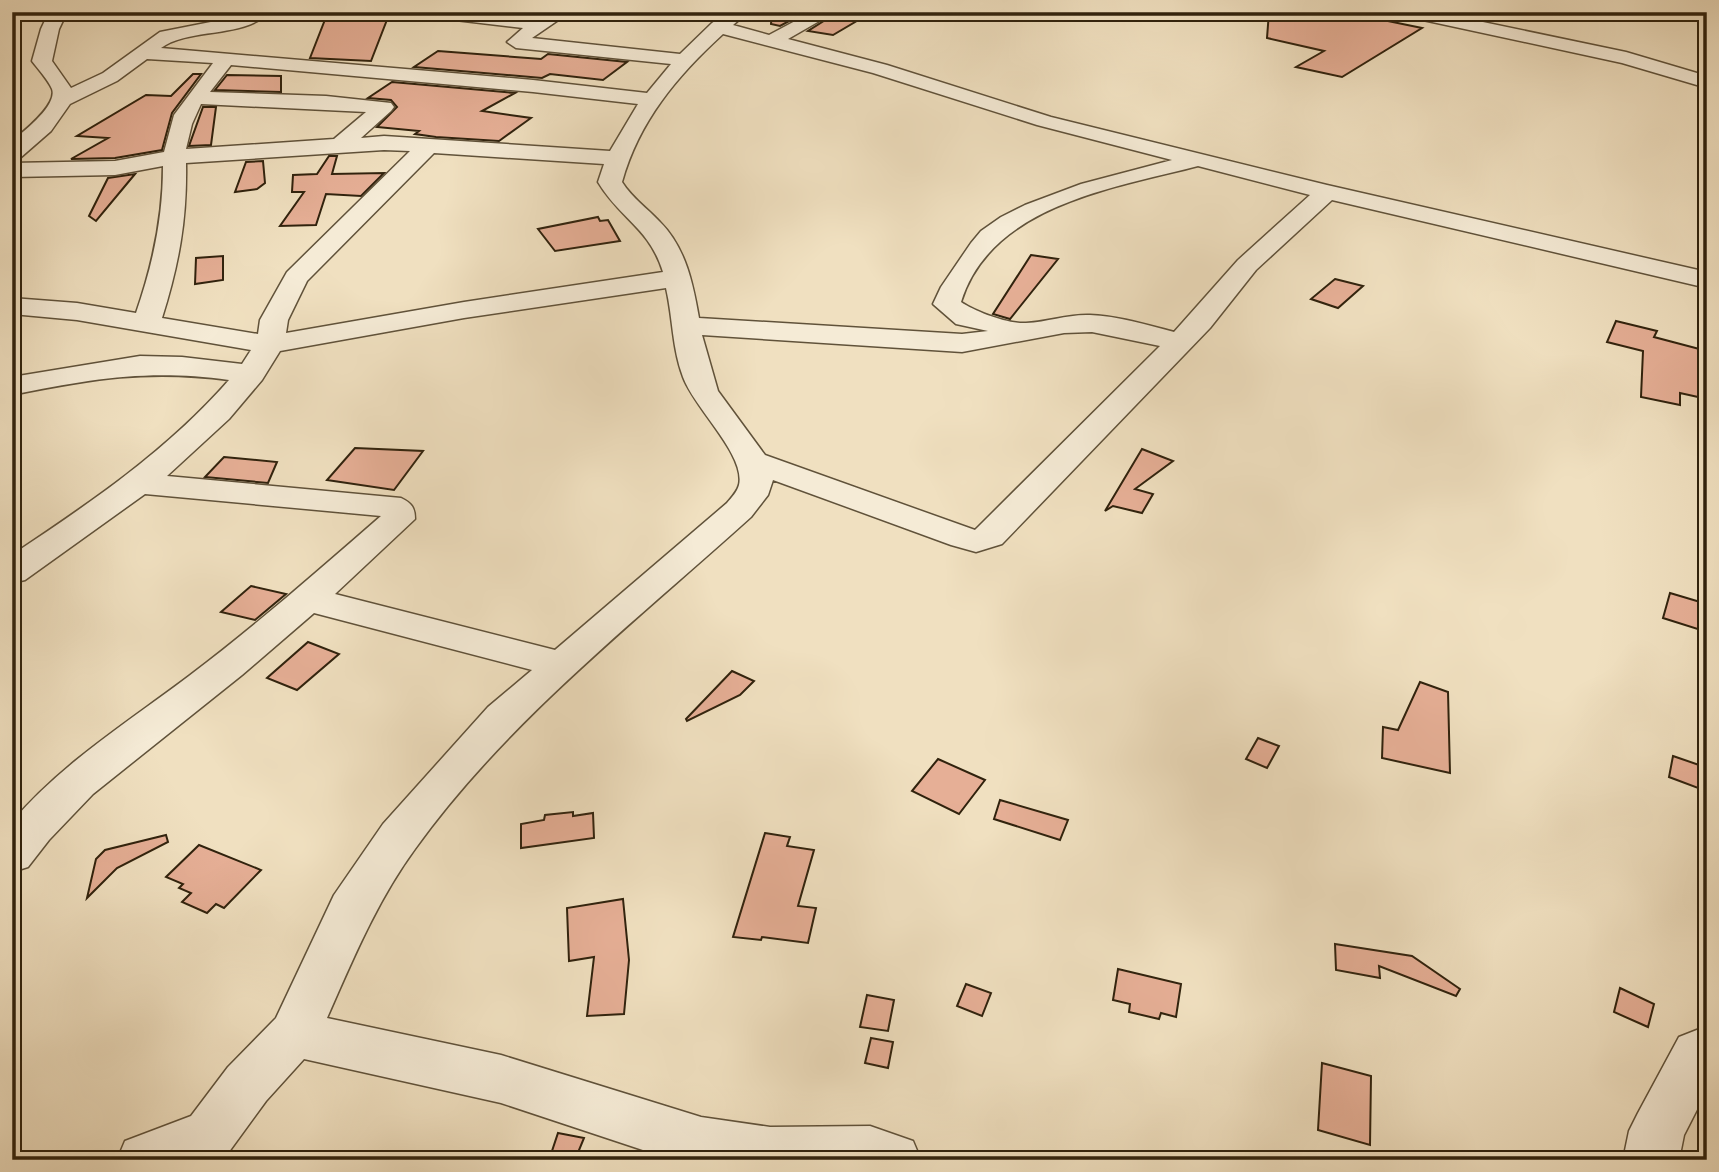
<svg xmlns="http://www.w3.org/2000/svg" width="1719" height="1172" viewBox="0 0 1719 1172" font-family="Vollkorn,serif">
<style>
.building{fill:#e6af96;stroke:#30220d;stroke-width:2}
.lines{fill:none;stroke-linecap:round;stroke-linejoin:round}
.minor-casing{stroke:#60523a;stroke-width:3}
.minor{fill:#f5ebd6;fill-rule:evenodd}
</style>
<rect width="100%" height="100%" fill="#f0e0c0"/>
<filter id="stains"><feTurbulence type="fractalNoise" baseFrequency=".00286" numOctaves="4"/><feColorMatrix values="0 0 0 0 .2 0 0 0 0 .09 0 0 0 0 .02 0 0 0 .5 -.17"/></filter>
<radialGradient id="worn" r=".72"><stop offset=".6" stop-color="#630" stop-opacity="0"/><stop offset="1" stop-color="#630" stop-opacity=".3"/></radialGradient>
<g class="building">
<path d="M328,12H390L371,61L310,58Z"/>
<path d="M772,12H806L780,26L771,24Z"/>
<path d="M838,12H872L833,35L808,31Z"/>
<path d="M1269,12H1344L1422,28L1342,77L1296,67L1324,51L1267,38Z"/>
<path d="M438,51L541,59L548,54L627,62L603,80L550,74L542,78L414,67Z"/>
<path d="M193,74H201L172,113L162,150L115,158L71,159L108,138L77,136L146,95L171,96Z"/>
<path d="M227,75L281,76V92L215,90Z"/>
<path d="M392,82L515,93L482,111L531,118L499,141L436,137L415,134L419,131L377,127L397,107L391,100L368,98Z"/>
<path d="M203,107H216L211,145L189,146Z"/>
<path d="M329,156H337L332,174L384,173L361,196L326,194L316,225L280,226L304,192H292L293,175L317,174Z"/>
<path d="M263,161L265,183L257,189L235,192L246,162Z"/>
<path d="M135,174L96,221L89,216L108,178Z"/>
<path d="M598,217L600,221L608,220L620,241L555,251L538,229Z"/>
<path d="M1031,255L1058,259L1010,319L993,314Z"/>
<path d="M223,256V280L195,284L196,258Z"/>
<path d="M1335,279L1363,286L1338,308L1311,299Z"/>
<path d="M1616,321L1657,331L1654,337L1707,351V399L1680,393V405L1641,397L1643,351L1607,342Z"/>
<path d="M355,448L423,451L394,490L327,480Z"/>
<path d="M1142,449L1173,461L1135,489L1153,494L1142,513L1113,506L1105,511Z"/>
<path d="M224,457L277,462L268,483L205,477Z"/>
<path d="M251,586L286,594L255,620L221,612Z"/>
<path d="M1670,593L1707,604V632L1663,618Z"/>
<path d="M308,642L339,654L297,690L267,678Z"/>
<path d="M732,671L754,681L740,695L687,721L686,719Z"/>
<path d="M1420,682L1448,692L1450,773L1382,758L1383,727L1398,730Z"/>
<path d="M1258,738L1279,746L1267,768L1246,759Z"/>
<path d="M1673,756L1702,766L1698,788L1669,777Z"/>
<path d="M938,759L985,780L959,814L912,791Z"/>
<path d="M1000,800L1068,820L1060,840L994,819Z"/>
<path d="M573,812V816L593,813L594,838L521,848V824L544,820L545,815Z"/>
<path d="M765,833L790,837L787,846L814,850L798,906L816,908L808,943L762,937L761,940L733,937Z"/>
<path d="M166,835L168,842L117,868L87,898L96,859L105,850Z"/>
<path d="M199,845L261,870L224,908L216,904L207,913L182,902L191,893L179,888L183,884L166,877Z"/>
<path d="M623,899L629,960L624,1014L587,1016L594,957L569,961L567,908Z"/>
<path d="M1335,944L1412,956L1460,989L1456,996L1379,966L1380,978L1336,970Z"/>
<path d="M1118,969L1181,984L1176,1017L1161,1013L1159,1019L1129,1012L1130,1004L1113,1000Z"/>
<path d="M966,984L991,993L982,1016L957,1006Z"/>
<path d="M1620,988L1654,1004L1648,1027L1614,1012Z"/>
<path d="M867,995L894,1000L888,1031L860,1027Z"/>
<path d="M871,1038L893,1042L888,1068L865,1063Z"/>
<path d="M1322,1063L1371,1076L1370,1145L1318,1130Z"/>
<path d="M558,1133L584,1138L575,1160H549Z"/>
</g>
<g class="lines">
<g class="minor-casing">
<g id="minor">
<path d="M49,12H67L59,29L52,61L71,88L103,73L160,32L236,17L245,12H269C244,39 190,27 161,48L533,80L647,93L671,64L516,48L507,42L523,28L430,17L421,12H480L536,18L548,12H570L532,38L680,54L712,23L728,12H748L733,25L769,35L812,12H835L788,39L887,65L1051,117L1327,185L1707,272V288L1332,200L1256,270L1210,328L1002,544L976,552L951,545L773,480L768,495L751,517C636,621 506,722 415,849C377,901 353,959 327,1018L501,1055L701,1117L770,1127L870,1126L913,1141L921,1160H673L501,1103L304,1059L266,1101L223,1160H117L125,1141L191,1116L228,1067L276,1018L334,895L383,824L488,707L532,670L314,613L242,675L93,794L49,840L28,867L12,872V822C62,763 128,722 189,676C255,626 318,571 381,516L145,494L25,580L12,583V555C90,503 167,451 229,380C147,369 92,379 12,395V377L140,356L182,357L242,364L251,350L77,320L12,314V298L77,303L136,313C153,264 163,218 163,166L115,175L12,177V163L115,161L164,152L174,115L213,63L147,59L117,81L70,104L51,131L20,158L12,160V141C23,132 58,105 52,89C48,80 39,70 32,61L41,29ZM723,34L873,73L1037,125L1172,160L1081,184L1025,205L1001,217L981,231L971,243L941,287L933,304L956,324L988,331L962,334L699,318C693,284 686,248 660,222C647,208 632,198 622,182C639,121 677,76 723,34ZM231,65L533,92L638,104L610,151L384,136L361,138L391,111L394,107L391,103L326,96L210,92ZM201,104L366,112L334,139L186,149L192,124ZM384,150L410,151L287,272L260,320L258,334L162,318C179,264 187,220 186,163ZM434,153L604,164L598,182C620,219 649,227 663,272L464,302L286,333L288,320L307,281ZM1198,166L1310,195L1238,260L1174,332C1147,325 1118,316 1090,315C1068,314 1048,322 1026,323C1008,324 976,312 961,302C991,205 1114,188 1198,166ZM666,288C673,318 672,348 683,377C694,408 746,455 739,485C737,492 732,497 727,503L555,650L335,594L415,519C415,507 411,503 401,498L167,476L229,419L262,380L280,351L464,318ZM1092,332L1160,346L975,530L765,455L718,391L702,335L962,352L1064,333Z"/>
<path d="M1400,12H1435L1626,52L1707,76V88L1622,63L1409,17Z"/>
<path d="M1707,1026V1090L1684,1135L1679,1160H1623L1629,1131L1638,1113L1679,1037Z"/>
</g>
</g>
<use href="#minor" class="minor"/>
</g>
<rect width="1719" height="1172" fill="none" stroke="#f0e0c0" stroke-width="42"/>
<rect x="14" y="14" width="1691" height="1144" fill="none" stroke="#30220d" stroke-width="3.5"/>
<rect x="21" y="21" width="1677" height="1130" fill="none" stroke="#30220d" stroke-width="2"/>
<rect width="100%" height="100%" filter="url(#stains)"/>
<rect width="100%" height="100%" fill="url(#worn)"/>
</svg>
